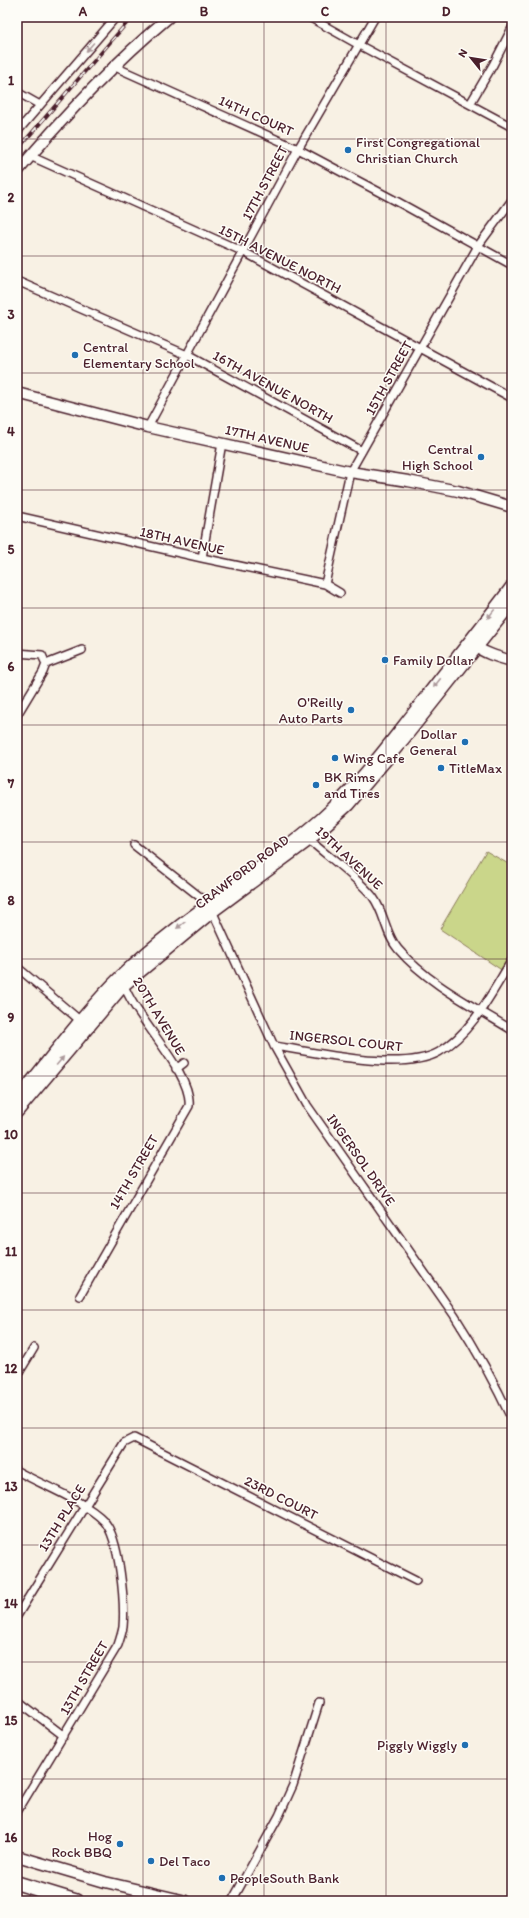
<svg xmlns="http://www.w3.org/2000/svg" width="529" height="1918" font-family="Itim,sans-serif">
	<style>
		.green { fill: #cad68a; stroke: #8a7a5a }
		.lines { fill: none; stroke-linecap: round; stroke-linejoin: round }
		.street-casing { stroke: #4a1f2b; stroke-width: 10 }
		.secondary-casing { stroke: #4a1f2b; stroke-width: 13 }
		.primary-casing { stroke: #4a1f2b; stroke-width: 14 }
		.highway-casing { stroke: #4a1f2b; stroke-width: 16 }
		.street { stroke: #fdfcf7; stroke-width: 7 }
		.secondary { stroke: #fdfcf7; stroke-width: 10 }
		.primary { stroke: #fdfcf7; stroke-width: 11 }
		.highway { stroke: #fdfcf7; stroke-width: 13 }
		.rail-casing { stroke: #4a1f2b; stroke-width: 3.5 }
		.rail { stroke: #fdfcf7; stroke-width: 2; stroke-dasharray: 6; stroke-linecap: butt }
		.oneway { fill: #ac999b }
		.grid { fill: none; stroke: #4a1f2b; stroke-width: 1; stroke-opacity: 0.55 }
		.poi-dot { fill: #1f6fb2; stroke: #fdfcf7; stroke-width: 1.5 }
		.labels { text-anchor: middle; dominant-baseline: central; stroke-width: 3; stroke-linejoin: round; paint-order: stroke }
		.street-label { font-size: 14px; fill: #4a1f2b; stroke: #fdfcf7 }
		.poi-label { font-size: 14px; fill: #4a1f2b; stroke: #fdfcf7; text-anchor: start }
		.neatline { fill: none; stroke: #4a1f2b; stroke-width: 1.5 }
		.grid-label { font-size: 13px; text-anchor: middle; font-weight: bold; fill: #4a1f2b }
	</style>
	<rect width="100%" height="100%" fill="#f8f1e4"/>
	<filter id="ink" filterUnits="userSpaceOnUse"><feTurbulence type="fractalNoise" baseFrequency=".025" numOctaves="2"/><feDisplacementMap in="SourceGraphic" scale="8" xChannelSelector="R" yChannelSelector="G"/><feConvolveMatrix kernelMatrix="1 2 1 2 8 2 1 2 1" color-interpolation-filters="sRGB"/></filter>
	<g filter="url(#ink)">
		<path class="green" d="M486,851L512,866V955L503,971L440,929Z"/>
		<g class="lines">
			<defs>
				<path id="street" d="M309,17L359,45L512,127
					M113,66L298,149L398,202L512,265
					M17,92L40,105
					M470,104L493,65L512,28
					M17,132L116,17
					M30,156L244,252L512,398
					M17,281L187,355L362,451
					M148,427L298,149L375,17
					M17,516L202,558L325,584L340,593
					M202,558L222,443
					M325,584L350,472L478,246L512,200
					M17,653L42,655L46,664
					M17,715L43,672L46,664L82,650
					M307,838C327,856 357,877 373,897C385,913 385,934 398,949C428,984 473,1006 512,1030
					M134,845L209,904L274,1046L307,1105L454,1315C476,1349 495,1383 512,1420
					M17,967L83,1023
					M274,1046C316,1052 402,1073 439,1052C473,1032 492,992 512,960
					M176,1069L184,1063
					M80,1296L189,1106C193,1072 133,1017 123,982
					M17,1376L34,1348
					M17,1471C42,1485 85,1501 104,1521C120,1539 125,1604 123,1627C122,1633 120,1639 118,1645L17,1812
					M17,1616L124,1443L134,1438L416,1581
					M17,1700L64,1736
					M232,1901L279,1816L293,1785L319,1703"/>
				<path id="secondary" d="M17,172C64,116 113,64 169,17
					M17,393L148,427L350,472L408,481L458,491L512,507
					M471,643C483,653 497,657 512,661
					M17,1856L105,1882L186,1901"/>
				<path id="primary" d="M17,1099C51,1058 83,1013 122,975C182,916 257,875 320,820C356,788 385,749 415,711C447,669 481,628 512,586
					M17,1112L124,985L213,911L309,840L348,805L403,740L512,603"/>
				<path id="highway" d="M17,1883L76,1901"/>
			</defs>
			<use href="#street" class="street-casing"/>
			<use href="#secondary" class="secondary-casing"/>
			<use href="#primary" class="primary-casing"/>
			<use href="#highway" class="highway-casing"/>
			<use href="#street" class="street"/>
			<use href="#secondary" class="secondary"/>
			<use href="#primary" class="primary"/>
			<use href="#highway" class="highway"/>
			<defs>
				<path id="rail" d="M17,150L132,17"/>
			</defs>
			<use href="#rail" class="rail-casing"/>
			<use href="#rail" class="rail"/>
		</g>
		<defs><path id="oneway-solid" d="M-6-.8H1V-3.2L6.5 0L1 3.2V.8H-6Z"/></defs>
		<g class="oneway">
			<use href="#oneway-solid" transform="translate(90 47) rotate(131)"/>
			<use href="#oneway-solid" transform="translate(491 614) rotate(128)"/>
			<use href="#oneway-solid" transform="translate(437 683) rotate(128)"/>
			<use href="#oneway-solid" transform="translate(181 925) rotate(142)"/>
			<use href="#oneway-solid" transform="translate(60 1061) rotate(-50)"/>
		</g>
	</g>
	<path class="grid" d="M143,17V1901M264,17V1901M386,17V1901M17,139H512M17,256H512M17,373H512M17,490H512M17,608H512M17,725H512M17,842H512M17,959H512M17,1076H512M17,1193H512M17,1310H512M17,1428H512M17,1545H512M17,1662H512M17,1779H512"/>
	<g class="poi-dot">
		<circle cx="348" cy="150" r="4"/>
		<circle cx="75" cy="355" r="4"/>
		<circle cx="481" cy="457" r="4"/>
		<circle cx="385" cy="660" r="4"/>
		<circle cx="351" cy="710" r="4"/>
		<circle cx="465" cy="742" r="4"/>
		<circle cx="335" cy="758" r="4"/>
		<circle cx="441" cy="768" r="4"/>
		<circle cx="316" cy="785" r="4"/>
		<circle cx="465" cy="1745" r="4"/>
		<circle cx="120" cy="1844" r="4"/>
		<circle cx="151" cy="1861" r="4"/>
		<circle cx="222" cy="1878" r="4"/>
	</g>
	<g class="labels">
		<g class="street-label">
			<text transform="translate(256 116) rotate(24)">14TH COURT</text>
			<text transform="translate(265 183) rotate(-62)">17TH STREET</text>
			<text transform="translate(280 259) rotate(27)">15TH AVENUE NORTH</text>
			<text transform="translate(389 378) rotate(-61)">15TH STREET</text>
			<text transform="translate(273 387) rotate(29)">16TH AVENUE NORTH</text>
			<text transform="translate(267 439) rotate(13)">17TH AVENUE</text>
			<text transform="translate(182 541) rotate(13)">18TH AVENUE</text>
			<text transform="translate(349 858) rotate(43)">19TH AVENUE</text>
			<text transform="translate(242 872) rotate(-37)">CRAWFORD ROAD</text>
			<text transform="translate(159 1016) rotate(59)">20TH AVENUE</text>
			<text transform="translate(346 1041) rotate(6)">INGERSOL COURT</text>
			<text transform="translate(361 1160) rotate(55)">INGERSOL DRIVE</text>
			<text transform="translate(134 1172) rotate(-60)">14TH STREET</text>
			<text transform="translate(281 1498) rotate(27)">23RD COURT</text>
			<text transform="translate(62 1518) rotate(-58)">13TH PLACE</text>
			<text transform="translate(84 1678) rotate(-60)">13TH STREET</text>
		</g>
		<g class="poi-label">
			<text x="356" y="142">First Congregational<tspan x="356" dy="16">Christian Church</tspan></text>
			<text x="83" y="347">Central<tspan x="83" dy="16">Elementary School</tspan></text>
			<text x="473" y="449" text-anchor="end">Central<tspan x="473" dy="16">High School</tspan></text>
			<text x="393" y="660">Family Dollar</text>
			<text x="343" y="702" text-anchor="end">O'Reilly<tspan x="343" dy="16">Auto Parts</tspan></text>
			<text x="457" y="734" text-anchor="end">Dollar<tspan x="457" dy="16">General</tspan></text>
			<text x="343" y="758">Wing Cafe</text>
			<text x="449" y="768">TitleMax</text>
			<text x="324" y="777">BK Rims<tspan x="324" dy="16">and Tires</tspan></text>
			<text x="457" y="1745" text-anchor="end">Piggly Wiggly</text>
			<text x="112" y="1836" text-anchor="end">Hog<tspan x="112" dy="16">Rock BBQ</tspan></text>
			<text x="159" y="1861">Del Taco</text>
			<text x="230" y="1878">PeopleSouth Bank</text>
		</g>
	</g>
	<rect width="529" height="1918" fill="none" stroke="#fdfcf7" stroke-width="44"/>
	<g transform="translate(471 58) rotate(300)" stroke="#fdfcf7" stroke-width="3" paint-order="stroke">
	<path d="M0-3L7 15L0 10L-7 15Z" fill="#4a1f2b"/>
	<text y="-6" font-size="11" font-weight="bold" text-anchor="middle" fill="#4a1f2b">N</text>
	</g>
	<rect x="22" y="22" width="485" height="1874" class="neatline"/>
	<g class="grid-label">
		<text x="83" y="16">A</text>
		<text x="204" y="16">B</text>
		<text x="325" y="16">C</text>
		<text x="446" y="16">D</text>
		<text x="11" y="85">1</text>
		<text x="11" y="202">2</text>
		<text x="11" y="319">3</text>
		<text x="11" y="436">4</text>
		<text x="11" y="554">5</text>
		<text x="11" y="671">6</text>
		<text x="11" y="788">7</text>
		<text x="11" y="905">8</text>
		<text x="11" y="1022">9</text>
		<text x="11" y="1139">10</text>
		<text x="11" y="1256">11</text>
		<text x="11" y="1373">12</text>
		<text x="11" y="1491">13</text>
		<text x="11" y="1608">14</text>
		<text x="11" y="1725">15</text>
		<text x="11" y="1842">16</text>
	</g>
</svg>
